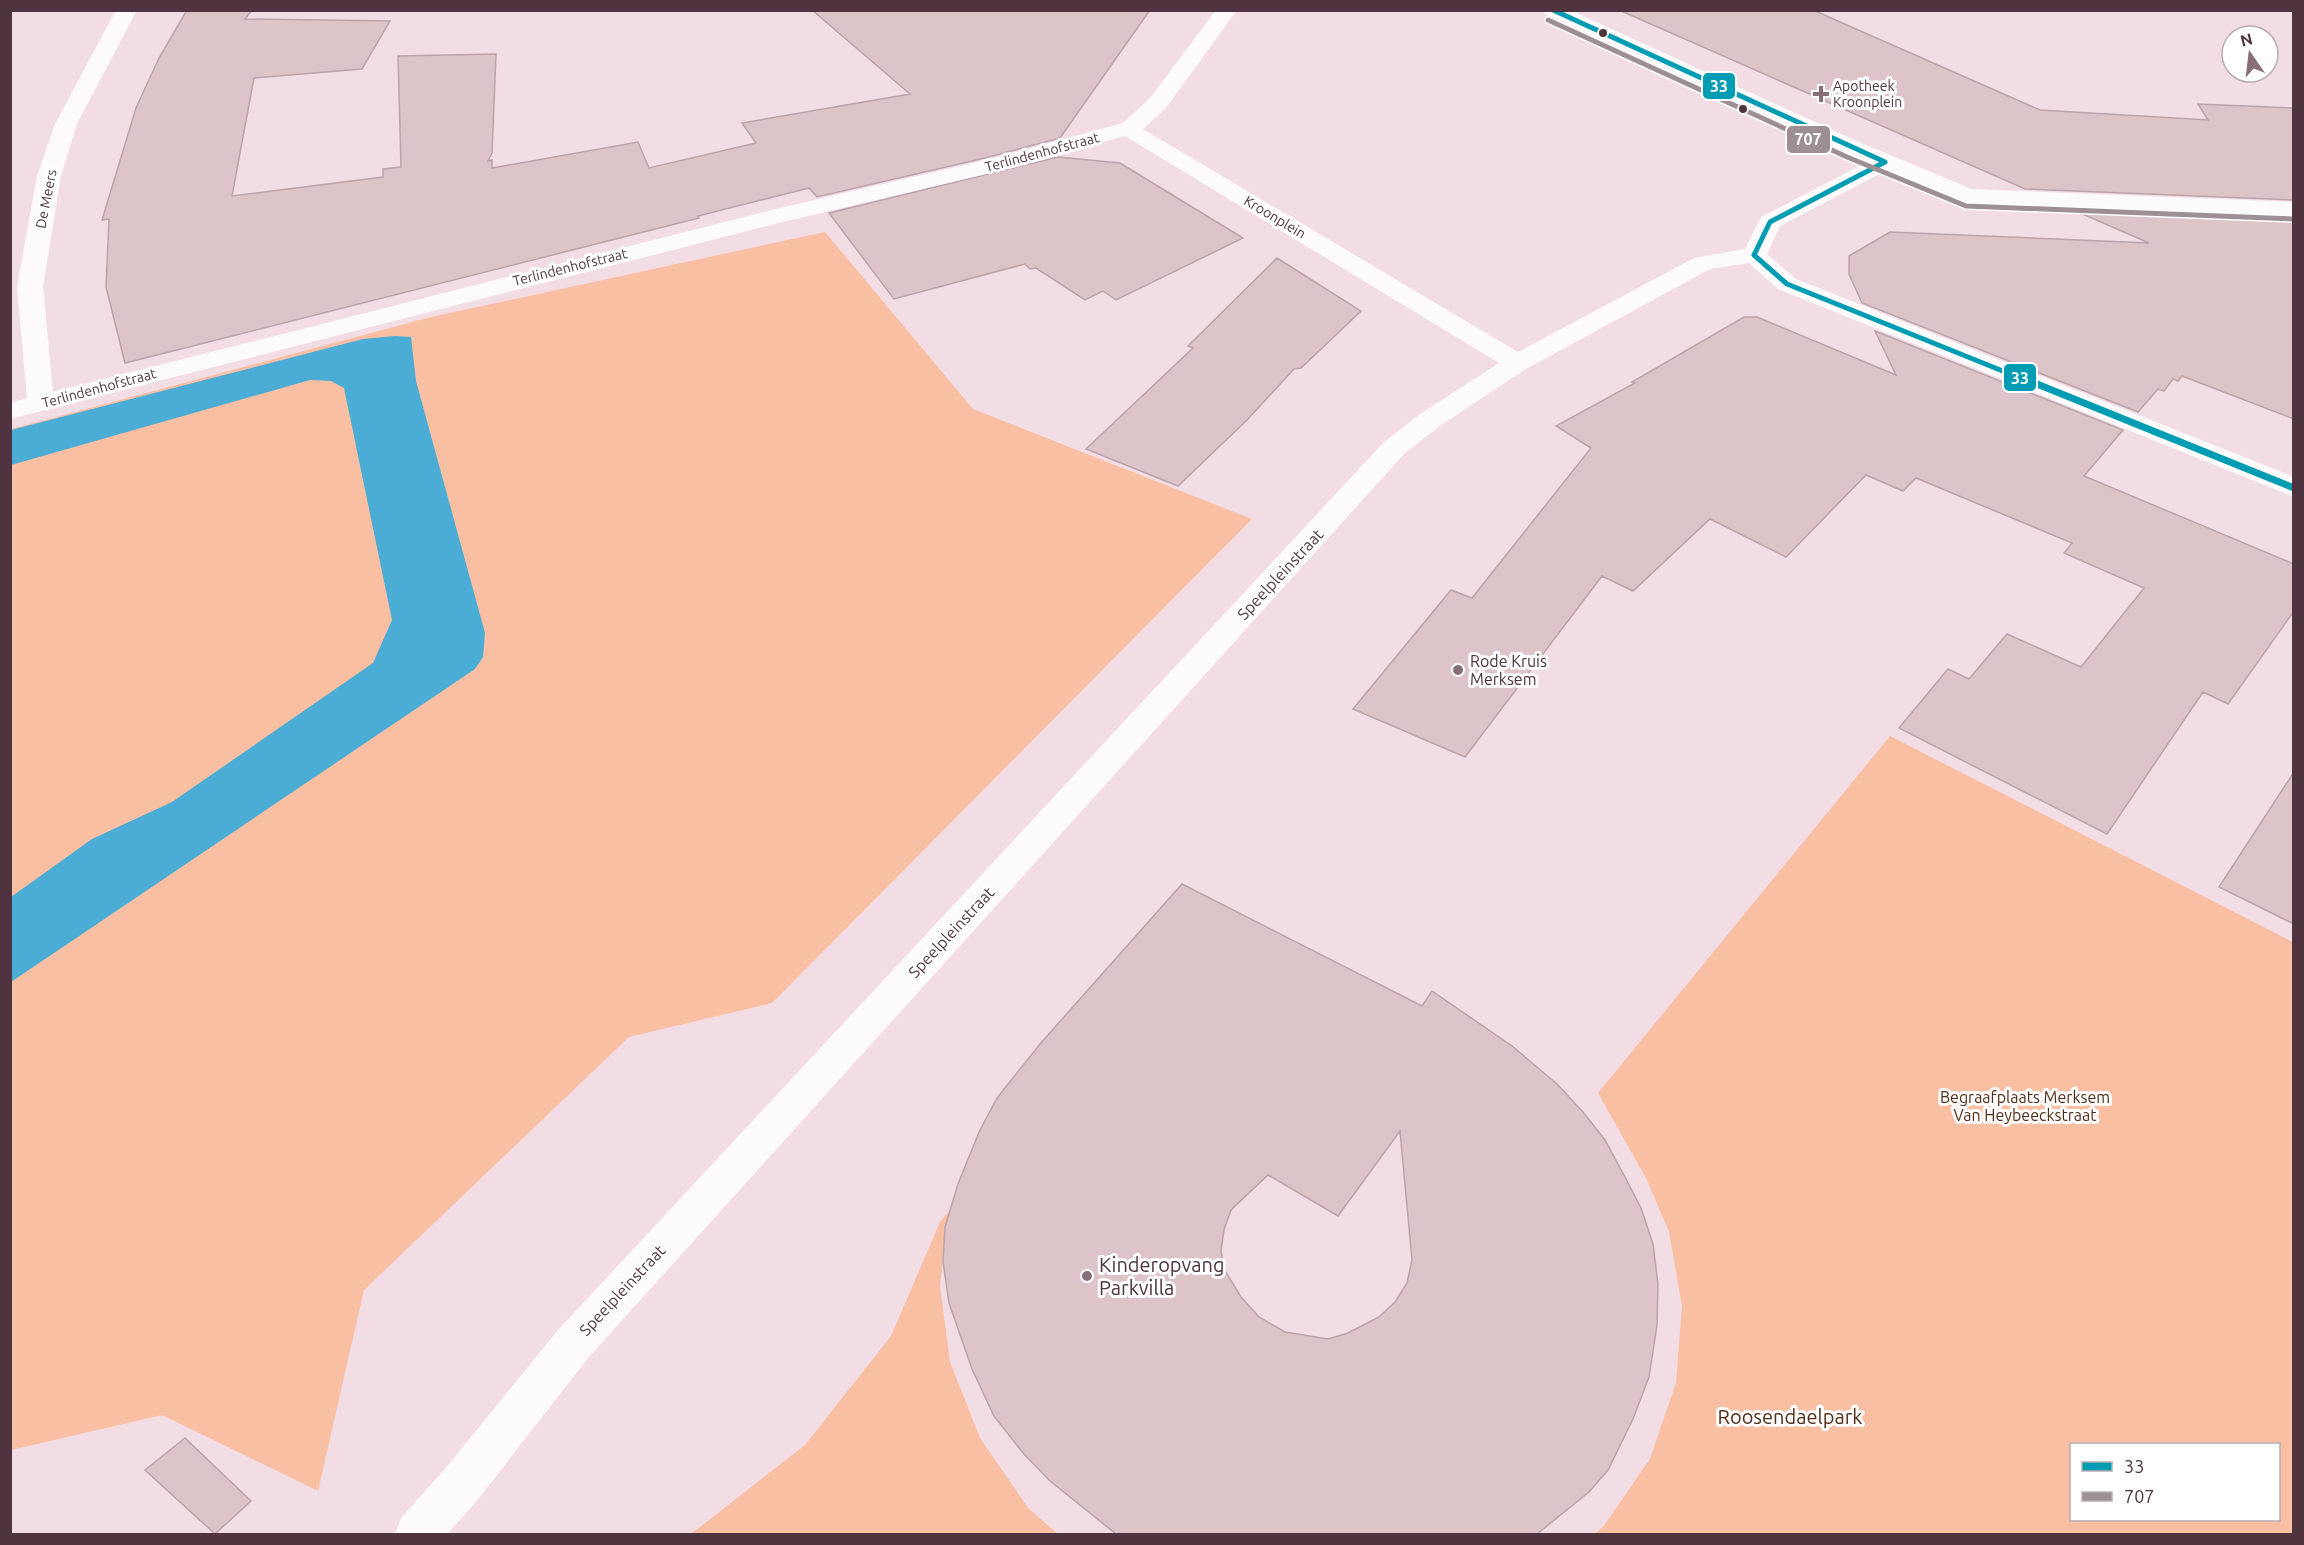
<svg xmlns="http://www.w3.org/2000/svg" width="2304" height="1545" font-family="Ubuntu,sans-serif">
	<style>
		.green { fill: #f9bfa3; fill-rule: evenodd }
		.water { fill: #4bacd5 }
		.building { fill: #dcc4c9; stroke: #bba4a9; stroke-width: 1.5; fill-rule: evenodd }
		.lines { fill: none; stroke-linecap: round; stroke-linejoin: round }
		.street { fill: #fdfafb; fill-rule: evenodd }
		.bus-1-far1-casing { stroke: #fff; stroke-width: 8 }
		.bus-1-casing { stroke: #fff; stroke-width: 11 }
		.bus-2-casing { stroke: #fff; stroke-width: 8 }
		.bus-1-far1 { stroke: #009cb4; stroke-width: 5 }
		.bus-1 { stroke: #009cb4; stroke-width: 7 }
		.bus-2 { stroke: #9e8f95; stroke-width: 5 }
		.bus-dot { fill: #4f333e; stroke: #fff; stroke-width: 2 }
		.poi-dot { fill: #886e78; stroke: #fff; stroke-width: 2 }
		.labels { text-anchor: middle; dominant-baseline: central; stroke-width: 6; stroke-linejoin: round; paint-order: stroke }
		.far-poi-label { font-size: 14px; fill: #4f333e; stroke: #fff; text-anchor: start }
		.far-street-label { font-size: 14px; fill: #4f333e; stroke: #fff }
		.street-label { font-size: 16px; fill: #4f333e; stroke: #fff }
		.poi-label { font-size: 16px; fill: #4f333e; stroke: #fff; text-anchor: start }
		.park-label { font-size: 16px; fill: #532e16; stroke: #fff }
		.near-poi-label { font-size: 20px; fill: #4f333e; stroke: #fff; text-anchor: start }
		.near-park-label { font-size: 20px; fill: #532e16; stroke: #fff }
		.line-badge { stroke: #fff; stroke-width: 2 }
		.badge-label { font-size: 16px; text-anchor: middle; font-weight: bold; fill: #fff }
	</style>
	<rect width="100%" height="100%" fill="#f3dde5"/>
	<path class="green" d="M825,232L973,409L1252,519L772,1003L629,1037L364,1290L318,1491L162,1415L11,1450V429L431,317Z
		M1890,736L2293,942V1534H1595L1603,1527L1650,1459L1676,1383L1682,1306L1669,1232L1647,1180L1598,1093ZM2072,1444H2278V1520H2072Z
		M949,1211L940,1286L950,1362L980,1438L1029,1509L1058,1534H691L805,1445L891,1336L940,1222Z"/>
	<path class="water" d="M395,336L411,337L416,381L485,633L483,657L475,669L11,982V897L92,839L172,802L373,663L392,620L344,388L331,381L310,380L11,465V430L363,339Z"/>
	<path class="building" d="M187,10H252L245,19L390,21L362,69L254,78L232,196L383,177V169L401,167L398,56L496,54L492,153L488,161L492,160V168L638,142L649,168L756,143L742,123L910,94L812,10H1150L1060,138L985,158L817,197L809,188L698,216L699,218L125,363L106,287L109,219L102,220L136,108L159,58Z
		M1619,10H1813L2040,110L2208,120L2198,104L2294,108V200L2025,189Z
		M1058,157L1120,163L1243,238L1116,300L1103,291L1085,300L1036,268L1030,269L1025,264L894,299L829,213Z
		M2071,209L2294,218V419L2182,376L2178,381L2173,379L2164,391L2158,389L2138,412L1862,303L1849,274V256L1890,232L2149,243Z
		M1277,258L1361,311L1301,368L1294,369L1247,420L1178,486L1086,449L1193,348L1188,346Z
		M1744,317H1757L1896,375L1875,331L2123,430L2084,476L2294,564V611L2228,704L2203,692L2107,834L1899,728L1948,669L1969,679L2007,634L2081,667L2144,588L2064,553L2072,543L1916,478L1903,491L1866,475L1786,557L1710,519L1633,591L1602,576L1465,757L1353,709L1451,590L1472,598L1591,448L1556,426L1635,383L1632,382Z
		M2294,772V924L2219,887Z
		M1182,884L1422,1006L1432,991L1512,1046L1557,1084L1583,1112L1605,1140L1625,1177L1641,1208L1653,1244L1658,1284L1657,1325L1649,1377L1633,1419L1608,1470L1589,1492L1537,1534H1116L1050,1481L1023,1453L994,1416L972,1369L949,1303L943,1262L945,1227L958,1184L979,1132L997,1098L1040,1044ZM1400,1131L1412,1260L1407,1283L1395,1302L1379,1317L1348,1333L1328,1339L1285,1332L1259,1317L1241,1297L1224,1269L1221,1251L1224,1230L1231,1210L1268,1175L1338,1216Z
		M185,1438L251,1501L215,1534L145,1470Z"/>
	<g class="lines">
		<path class="street" d="M116,10H137L77,124L61,176L43,287L53,392L780,208L986,160L1123,123L1150,98L1216,10H1237L1166,108L1143,129L1518,352L1694,258L1745,249L1761,217L1867,162L1545,14L1542,10H1570L1859,142L1972,189L2294,202V216L1968,203L1887,170L1780,226L1767,254L1796,279L2294,477V497L1778,289L1749,263L1710,269L1526,369L1440,426L1404,454L588,1358L476,1502L447,1534H395L401,1518L444,1470L558,1330L1384,442L1420,414L1499,363L1125,136L999,171L783,222L10,419V403L27,398L17,287L37,176L55,124Z"/>
		<defs>
			<path id="bus-1-far1" d="M1553,10L1885,162
				M1754,255L1787,284L2040,386
				M1754,255L1770,222L1885,162"/>
			<path id="bus-1" d="M2037,384L2294,488"/>
			<path id="bus-2" d="M1548,20L1847,157L1966,206L2294,219"/>
		</defs>
		<use href="#bus-1-far1" class="bus-1-far1-casing"/>
		<use href="#bus-1" class="bus-1-casing"/>
		<use href="#bus-2" class="bus-2-casing"/>
		<use href="#bus-1-far1" class="bus-1-far1"/>
		<use href="#bus-1" class="bus-1"/>
		<use href="#bus-2" class="bus-2"/>
	</g>
	<g class="bus-dot">
		<circle cx="1603" cy="33" r="5"/>
		<circle cx="1743" cy="109" r="5"/>
	</g>
	<g class="poi-dot">
		<path d="M1818 85h6v6h6v6h-6v6h-6v-6h-6v-6h6z"/>
		<circle cx="1458" cy="670" r="6"/>
		<circle cx="1087" cy="1276" r="6"/>
	</g>
	<g class="labels">
		<g class="far-poi-label">
			<text x="1833" y="86">Apotheek<tspan x="1833" dy="16">Kroonplein</tspan></text>
		</g>
		<g class="far-street-label">
			<text transform="translate(1042 152) rotate(-15)">Terlindenhofstraat</text>
			<text transform="translate(46 199) rotate(-79)">De Meers</text>
			<text transform="translate(1275 217) rotate(31)">Kroonplein</text>
			<text transform="translate(570 267) rotate(-14)">Terlindenhofstraat</text>
			<text transform="translate(99 388) rotate(-15)">Terlindenhofstraat</text>
		</g>
		<g class="street-label">
			<text transform="translate(1280 574) rotate(-47)">Speelpleinstraat</text>
			<text transform="translate(951 932) rotate(-47)">Speelpleinstraat</text>
			<text transform="translate(622 1290) rotate(-47)">Speelpleinstraat</text>
		</g>
		<g class="poi-label">
			<text x="1470" y="661">Rode Kruis<tspan x="1470" dy="18">Merksem</tspan></text>
		</g>
		<g class="park-label">
			<text x="2025" y="1097">Begraafplaats Merksem<tspan x="2025" dy="18">Van Heybeeckstraat</tspan></text>
		</g>
		<g class="near-poi-label">
			<text x="1099" y="1264">Kinderopvang<tspan x="1099" dy="23">Parkvilla</tspan></text>
		</g>
		<g class="near-park-label">
			<text x="1790" y="1416">Roosendaelpark</text>
		</g>
	</g>
	<g class="line-badge">
		<rect x="1702" y="72" width="34" height="28" rx="6" fill="#009cb4"/>
		<rect x="1786" y="125" width="45" height="29" rx="6" fill="#9e8f95"/>
		<rect x="2003" y="363" width="34" height="29" rx="6" fill="#009cb4"/>
	</g>
	<g class="badge-label">
		<text x="1719" y="92">33</text>
		<text x="1808" y="145">707</text>
		<text x="2020" y="384">33</text>
	</g>
	<rect width="2304" height="1545" fill="none" stroke="#4f333e" stroke-width="24"/>
	<rect x="2070" y="1443" width="210" height="78" fill="#ffffff" stroke="#b9adb2" stroke-width="1.5"/>
	<rect x="2082" y="1462" width="30" height="9" fill="#009cb4" stroke="#b9adb2" stroke-width="1.5"/>
	<text x="2124" y="1473" font-size="18" fill="#4f333e">33</text>
	<rect x="2082" y="1492" width="30" height="9" fill="#9e8f95" stroke="#b9adb2" stroke-width="1.5"/>
	<text x="2124" y="1503" font-size="18" fill="#4f333e">707</text>
	<g transform="translate(2250 54) rotate(346)"><circle r="28" fill="#ffffff" stroke="#b9adb2" stroke-width="1.5"/>
	<path d="M0-4.5L10 22L0 15L-10 22Z" fill="#886e78"/>
	<text y="-9" font-size="16" font-weight="bold" text-anchor="middle" fill="#4f333e">N</text>
	</g>
</svg>
